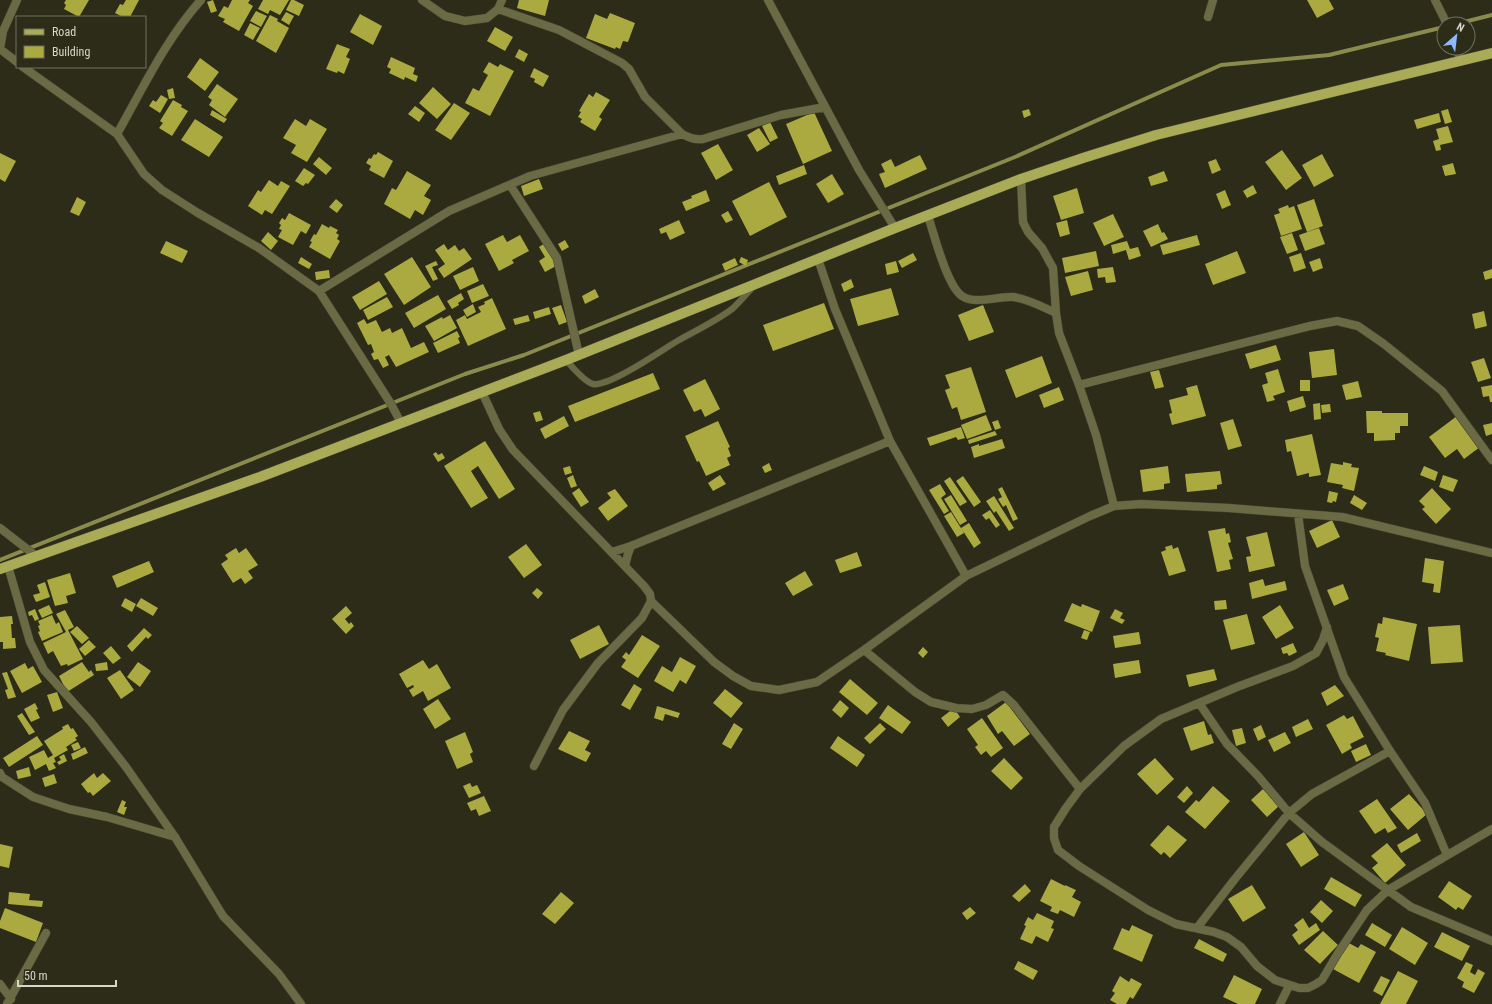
<svg xmlns="http://www.w3.org/2000/svg" width="1492" height="1004" font-family="'Roboto Condensed',sans-serif">
	<style>
		.lines { fill: none; stroke-linecap: round; stroke-linejoin: round }
		.stream { stroke: #8b8b4d; stroke-width: 4 }
		.building { fill: #aaaa41 }
		.service-casing { stroke: #474735; stroke-width: 7 }
		.minor-casing { stroke: #474735; stroke-width: 9 }
		.primary-casing { stroke: #474735; stroke-width: 11 }
		.service { stroke: #6a6b44; stroke-width: 6 }
		.minor { stroke: #6a6b44; stroke-width: 8 }
		.primary { stroke: #a9ab56; stroke-width: 10 }
	</style>
	<rect width="100%" height="100%" fill="#2c2c19"/>
	<g class="lines">
		<path class="stream" d="M1456,24L1492,15
			M0,560L465,374L524,355L1015,157L1221,65L1329,55L1444,27"/>
	</g>
	<path class="building" d="M66,0H89L79,17L64,9L66,5L64,3Z
		M126,0H139L130,17H123L115,13L120,4L123,5Z
		M213,0L217,11L211,13L207,2Z
		M232,0H250L248,3L253,6L239,31L223,22L225,19L218,16L224,6L228,8Z
		M263,0H289L280,15L270,10L268,14L258,9Z
		M291,0H294L304,5L299,16L286,10Z
		M519,0H549L545,16L517,8Z
		M1307,0H1329L1334,9L1317,18Z
		M256,11L267,16L261,27L250,21Z
		M286,12L294,16L289,25L281,20Z
		M610,13L635,23L628,42L623,41L620,49L616,47L615,49L586,38L595,14L607,19Z
		M360,14L382,26L373,45L350,32Z
		M270,15L278,19L277,21L289,28L276,53L256,41Z
		M250,23L260,28L253,40L244,35Z
		M495,27L513,37L505,51L487,41Z
		M337,44L350,49L346,57L350,59L344,74L338,71L337,73L326,69Z
		M519,49L528,54L524,62L515,57Z
		M391,57L415,68L413,74L418,76L416,82L405,77L404,80L389,73L391,69L387,67Z
		M200,58L219,72L205,91L187,77Z
		M489,62L498,67L500,64L514,71L490,116L465,103L473,88L479,91L488,75L483,72Z
		M534,68L549,76L543,87L534,82L535,79L530,77Z
		M217,84L238,99L225,117L209,105L212,100L208,97Z
		M433,87L451,104L437,119L419,103Z
		M173,88L175,98L169,99L167,90Z
		M596,92L610,100L599,117L602,119L595,131L580,122L582,119L578,117L581,112L579,111L589,94L593,97Z
		M161,95L168,99L160,113L149,106L153,100L156,102Z
		M173,100L182,105L181,107L188,111L172,136L159,128L163,123L160,121Z
		M454,103L470,113L451,140L435,130Z
		M415,106L425,113L419,122L408,114Z
		M1029,109L1031,115L1024,118L1022,111Z
		M1448,109L1452,122L1445,124L1441,111Z
		M212,110L227,119L224,123L210,115Z
		M814,112L832,151L803,164L786,124Z
		M1439,113L1441,122L1417,129L1414,120Z
		M195,119L223,137L209,157L181,140Z
		M295,119L306,126L310,119L327,129L307,162L291,153L296,145L283,138Z
		M770,122L778,138L770,142L762,126Z
		M1448,126L1453,142L1440,145L1441,150L1436,151L1433,141L1439,139L1436,129Z
		M759,128L770,144L757,152L747,135Z
		M718,144L733,170L716,180L701,153Z
		M1282,150L1302,178L1286,190L1265,162Z
		M378,152L393,161L384,178L369,170L371,166L366,163L369,158L371,159L374,154L376,155Z
		M0,153L16,161L5,182L0,179Z
		M1322,154L1334,176L1314,187L1302,165Z
		M920,155L927,169L885,188L879,174L885,172L881,164L891,159L895,167Z
		M319,157L332,168L326,175L313,164Z
		M1216,159L1221,170L1212,174L1208,162Z
		M1453,163L1456,174L1445,176L1442,166Z
		M804,165L807,174L779,185L776,176Z
		M304,168L315,175L308,184L306,183L303,186L295,181Z
		M407,171L431,185L424,196L431,200L423,215L415,210L410,219L384,204L392,188L396,190Z
		M1164,171L1168,181L1151,186L1148,177Z
		M832,174L844,194L828,203L816,184Z
		M539,179L543,189L524,196L521,186Z
		M269,180L278,186L281,181L290,186L272,214L265,210L262,215L248,206L258,190L261,192Z
		M769,182L787,217L750,236L732,201Z
		M1253,185L1257,193L1247,198L1243,191Z
		M1077,188L1084,213L1061,220L1053,196Z
		M706,190L710,201L686,211L682,202L692,198L691,196Z
		M1225,190L1231,205L1222,209L1216,194Z
		M77,197L86,202L79,216L70,212Z
		M336,199L343,205L337,213L329,207Z
		M1314,199L1323,226L1307,232L1297,205Z
		M1288,205L1289,208L1294,206L1302,229L1281,236L1274,215L1280,213L1278,209Z
		M728,211L733,220L726,223L721,215Z
		M289,213L311,225L306,234L301,231L293,245L278,237L282,230L279,229L281,225L279,223L282,218L285,220Z
		M1113,214L1124,237L1104,246L1093,223Z
		M679,220L685,233L670,240L666,232L661,234L659,229Z
		M1067,220L1070,234L1060,237L1056,223Z
		M322,224L329,228L330,226L338,230L336,233L339,235L337,239L340,241L330,259L309,247L312,242L310,241L314,234L316,235Z
		M1158,224L1162,233L1164,232L1168,239L1151,247L1143,231Z
		M1319,228L1325,244L1305,251L1299,235Z
		M268,232L278,241L271,250L261,241Z
		M1292,233L1298,250L1287,254L1280,237Z
		M503,235L507,242L520,235L529,251L512,260L514,263L499,271L485,244Z
		M1197,235L1200,245L1163,255L1160,245Z
		M565,240L569,247L562,251L558,244Z
		M166,241L188,251L182,263L160,253Z
		M1127,241L1130,249L1138,247L1141,256L1129,260L1126,250L1113,254L1111,245Z
		M545,243L558,265L545,272L539,261L545,257L539,247Z
		M444,244L448,250L455,245L459,251L464,248L472,259L444,278L438,269L445,264L435,250Z
		M1096,251L1099,266L1065,273L1062,258Z
		M1237,251L1246,273L1213,285L1205,264Z
		M913,253L917,260L902,268L898,261Z
		M1301,253L1306,268L1294,272L1289,257Z
		M301,257L312,264L309,269L298,263Z
		M412,257L431,287L404,305L384,274Z
		M741,257L748,260L746,266L739,262Z
		M735,258L738,265L725,271L722,264Z
		M1320,258L1323,268L1313,272L1309,262Z
		M436,261L438,265L432,267L438,279L433,281L425,266Z
		M896,261L899,272L887,275L885,264Z
		M473,267L479,281L460,290L453,276Z
		M1113,267L1116,282L1106,283L1105,277L1098,278L1097,269Z
		M1492,269V278L1485,280L1483,272Z
		M329,270L330,278L316,280L315,272Z
		M1088,271L1093,290L1071,296L1065,277Z
		M851,279L854,287L844,292L841,284Z
		M379,281L387,294L360,310L352,297Z
		M483,284L489,296L472,303L467,291Z
		M891,288L899,315L858,326L850,299Z
		M595,289L599,297L585,304L582,296Z
		M461,293L464,299L458,303L459,305L452,309L447,301Z
		M438,295L446,309L414,328L405,313Z
		M387,297L393,307L368,320L363,310Z
		M492,298L506,329L468,346L456,320L465,315L467,319L481,312L478,307L485,304L484,302Z
		M824,303L834,329L773,351L763,325Z
		M473,304L476,312L467,317L463,310Z
		M561,305L567,322L559,325L552,308Z
		M983,305L994,332L969,341L958,315Z
		M549,307L551,314L535,319L533,312Z
		M1484,311L1487,326L1475,329L1472,314Z
		M450,315L457,328L434,341L425,326L442,317L443,319Z
		M528,315L530,321L515,325L513,319Z
		M364,319L367,324L376,320L382,332L390,328L392,333L402,328L411,348L424,342L429,352L396,367L389,355L385,357L389,365L383,368L378,359L374,360L371,354L374,352L371,344L368,345L357,323Z
		M457,331L460,337L458,338L460,343L438,353L433,343Z
		M1276,345L1281,360L1250,369L1245,354Z
		M1334,349L1337,375L1312,378L1309,352Z
		M1042,356L1052,383L1016,398L1005,370Z
		M1484,358L1491,378L1478,382L1471,362Z
		M971,367L986,412L961,420L957,407L952,409L945,390L950,388L945,375Z
		M1278,369L1285,392L1273,396L1275,400L1267,402L1262,385L1268,383L1265,373Z
		M1159,370L1164,387L1155,389L1150,372Z
		M653,373L660,389L575,422L568,406Z
		M705,379L720,409L705,417L701,409L694,412L683,390Z
		M1300,380H1310V391H1300Z
		M1358,381L1362,397L1346,400L1342,385Z
		M1197,385L1206,416L1172,425L1169,414L1172,413L1169,400L1188,395L1186,388Z
		M1492,385V402H1490L1489,396L1483,397L1481,387Z
		M1059,387L1064,400L1044,408L1039,395Z
		M1303,396L1306,407L1290,412L1287,401Z
		M1320,403L1321,419L1314,420L1313,404Z
		M1330,404L1331,412L1322,413L1321,405Z
		M540,411L543,420L536,422L533,413Z
		M1366,411H1382V413H1408V426H1400V433H1395V440L1374,441V433H1367Z
		M986,415L992,430L967,439L961,425Z
		M564,416L569,426L545,439L540,429Z
		M1457,416L1480,447L1464,459L1457,449L1445,458L1429,437Z
		M1233,419L1242,446L1228,450L1220,423Z
		M998,420L1001,428L995,430L992,422Z
		M718,421L730,447L728,448L731,456L727,458L730,465L706,476L699,461L697,462L685,436Z
		M1492,423V434L1486,436L1483,425Z
		M961,427L965,438L958,440L956,437L930,446L927,438Z
		M995,431L997,435L969,444L968,440Z
		M1312,434L1321,475L1309,477V473L1297,476L1291,451L1287,452L1285,440Z
		M1002,439L1005,448L974,458L971,447L979,444V446Z
		M485,441L515,489L499,499L478,466L471,471L488,498L471,508L444,466Z
		M436,452L438,455L442,453L445,458L438,462L433,454Z
		M1343,462L1352,464L1351,467L1359,468L1354,491L1342,488L1343,485L1327,482L1331,463L1343,465Z
		M769,463L772,470L765,473L762,467Z
		M570,466L572,473L565,475L563,468Z
		M1168,466L1170,483L1164,484V489L1143,492L1140,470Z
		M1424,466L1438,472L1435,481L1420,475Z
		M1220,471L1222,484L1217,485V489L1187,492L1185,474Z
		M573,475L577,486L571,488L567,478Z
		M720,475L726,484L713,491L708,483Z
		M1443,475L1458,480L1453,492L1439,487Z
		M963,476L981,502L974,507L956,481Z
		M950,477L967,502L960,506L944,481Z
		M940,484L946,494L941,498L949,511L944,514L929,490Z
		M1002,487L1018,519L1013,521L1006,505L1003,507L998,499L1002,497L998,489Z
		M579,488L589,502L581,507L572,493Z
		M1432,488L1451,509L1436,524L1422,509L1425,507L1419,501Z
		M615,489L628,506L608,521L598,508L611,498L607,493Z
		M1329,491L1338,493L1336,502L1333,501L1332,503L1327,502Z
		M951,495L967,521L960,525L944,499Z
		M1354,495L1367,503L1362,510L1350,503Z
		M994,496L1014,528L1009,531L996,511L994,513L986,501Z
		M990,510L1000,525L996,528L989,518L986,520L982,515Z
		M951,512L964,533L957,537L944,516Z
		M1332,520L1340,537L1317,548L1309,531Z
		M969,523L981,543L974,548L961,528Z
		M1225,528L1226,534L1229,533L1231,542L1228,543L1233,559L1229,560L1231,569L1217,572L1208,531Z
		M1267,532L1275,566L1249,572L1246,557L1251,556L1246,537Z
		M526,544L542,565L524,578L508,557Z
		M1172,545L1173,549L1178,547L1186,571L1169,576L1161,552L1166,550L1165,547Z
		M236,548L239,553L246,548L258,565L248,571L253,578L245,584L241,578L233,583L221,564L228,559L225,555Z
		M857,552L862,566L840,573L835,560Z
		M1425,558L1444,561L1440,593L1433,592L1434,584L1422,582Z
		M149,561L154,572L117,588L112,576Z
		M805,571L813,585L793,596L785,583Z
		M70,573L76,593L66,596L68,603L55,606L47,580Z
		M1263,579L1265,586L1285,581L1287,590L1252,599L1249,583Z
		M45,582L50,597L36,602L33,595L40,593L37,585Z
		M1343,584L1349,599L1334,606L1327,590Z
		M537,588L543,593L538,599L532,593Z
		M125,598L136,604L132,612L121,606Z
		M141,598L158,608L153,616L136,606Z
		M1226,600L1227,609L1215,610L1214,601Z
		M1072,603L1081,607L1082,604L1100,611L1092,632L1064,621Z
		M49,605L53,613L42,618L38,610Z
		M1280,605L1294,628L1276,639L1262,617Z
		M346,606L352,613L345,619L349,624L351,622L354,626L346,634L332,619Z
		M35,609L39,619L35,621L32,615L29,616L28,612Z
		M1115,609L1123,613L1120,618L1125,620L1122,624L1110,618Z
		M65,610L74,627L68,630L83,659L68,666L67,664L61,666L53,651L48,654L43,643L66,632L56,614Z
		M1247,614L1255,644L1231,650L1223,620Z
		M52,615L56,624L59,622L63,632L42,641L38,632L40,631L38,626L40,625L38,621Z
		M12,616L13,624H11L12,638H15L16,648L3,649V642H0V617Z
		M1383,617L1417,624L1409,661L1385,655L1386,653L1376,651L1379,638L1375,637L1378,623L1382,624Z
		M599,625L609,644L580,659L570,640Z
		M1460,625L1463,662L1431,664L1428,627Z
		M77,626L89,638L82,644L70,632Z
		M144,628L152,635L148,639L146,637L132,652L127,646Z
		M1084,630L1090,632L1087,640L1081,638Z
		M1139,632L1141,644L1115,648L1113,636Z
		M642,635L660,646L638,678L621,667L626,660L622,657L626,652L629,655Z
		M89,640L96,647L85,656L79,649Z
		M1293,643L1297,652L1289,656L1287,653L1283,654L1281,648Z
		M111,646L121,658L113,664L103,653Z
		M923,647L928,652L923,658L918,653Z
		M680,657L696,666L686,684L680,680L673,692L654,681L662,666L672,672Z
		M423,660L429,669L437,664L451,688L428,701L423,691L413,697L409,690L414,687L413,685L407,688L399,674Z
		M1139,660L1141,673L1115,678L1113,664Z
		M82,662L89,672L91,670L94,675L67,692L59,676Z
		M107,662L108,670L96,671L95,664Z
		M138,662L151,671L140,687L127,677Z
		M25,663L28,669L33,666L42,682L22,693L10,671Z
		M1214,669L1217,680L1189,687L1186,675Z
		M120,670L134,690L121,699L107,678Z
		M7,672L16,697L8,699L5,690L8,689L2,673Z
		M850,679L878,703L867,715L839,692Z
		M634,684L642,689L630,710L621,705Z
		M1335,685L1344,696L1327,706L1321,693Z
		M725,689L743,703L731,718L713,703Z
		M57,692L63,708L53,712L47,695Z
		M438,699L451,719L435,729L423,709Z
		M840,700L849,708L841,718L832,710Z
		M1006,702L1030,734L1014,746L1002,731L998,734L987,716Z
		M35,703L38,709L36,710L40,718L31,722L24,709Z
		M888,705L911,722L902,734L879,718Z
		M657,706L680,713L678,718L665,714L663,721L654,718Z
		M954,708L960,717L948,727L941,718Z
		M22,713L35,732L29,735L17,716Z
		M1344,715L1347,719L1353,716L1364,737L1350,744L1352,748L1342,754L1326,725Z
		M982,718L1003,748L991,757L986,751L981,755L975,747L978,745L967,729Z
		M1308,719L1313,729L1296,737L1292,727Z
		M1204,721L1208,735L1211,734L1214,743L1191,751L1183,728Z
		M734,723L743,729L731,749L722,744Z
		M880,723L886,729L870,744L864,738Z
		M68,724L71,729L73,728L78,736L75,738L77,740L66,747L68,750L54,758L56,762L53,763L56,768L49,771L46,764L35,770L29,757L44,750L48,758L53,755L44,741L63,729L62,727Z
		M1261,725L1266,737L1258,741L1253,729Z
		M1242,728L1246,743L1236,746L1232,730Z
		M569,731L590,741L585,750L591,753L586,762L558,749Z
		M465,732L473,752L470,754L473,762L457,769L445,741Z
		M1285,732L1291,743L1274,752L1268,740Z
		M37,736L43,745L9,767L3,758Z
		M838,736L865,755L857,767L830,748Z
		M78,742L81,748L74,751L71,745Z
		M1366,744L1371,755L1356,762L1351,751Z
		M85,747L88,753L73,760L71,754Z
		M64,754L67,761L59,765L57,762L61,760L59,757Z
		M1004,758L1023,778L1011,790L991,771Z
		M1155,758L1174,779L1157,795L1137,774Z
		M29,767L31,776L18,779L16,771Z
		M94,773L97,778L103,773L111,781L93,796L90,792L88,793L81,784Z
		M54,774L57,783L45,787L42,778Z
		M470,783L472,787L477,785L481,793L469,798L463,786Z
		M1187,786L1193,793L1184,803L1177,797Z
		M1213,786L1230,801L1205,829L1185,812L1196,800L1199,802Z
		M1263,789L1279,806L1267,817L1251,800Z
		M1409,794L1427,814L1408,830L1390,809Z
		M484,796L491,811L479,816L476,809L471,811L467,803Z
		M1377,799L1397,828L1388,833L1385,828L1375,834L1359,811Z
		M122,800L126,802L124,807H127L124,815L117,812Z
		M1168,825L1187,840L1170,858L1164,852L1161,855L1150,845Z
		M1304,832L1319,855L1301,867L1286,844Z
		M1417,833L1421,841L1401,853L1397,845Z
		M1387,843L1406,865L1385,883L1372,868L1378,863L1371,856Z
		M0,844L13,847L9,868L0,866Z
		M1331,877L1362,895L1355,907L1324,889Z
		M1051,879L1065,886V885L1076,890L1072,897L1081,902L1074,917L1060,910L1058,914L1050,911L1052,907L1040,901Z
		M1449,881L1472,896L1463,910L1458,907L1456,910L1438,897Z
		M1025,884L1031,891L1019,902L1012,896Z
		M1252,885L1266,908L1243,922L1228,899Z
		M9,892L30,894L29,900L43,901L42,907L8,904Z
		M561,892L574,903L555,924L542,914Z
		M1321,900L1333,911L1322,923L1310,912Z
		M970,907L976,913L967,920L962,913Z
		M5,908L43,923L36,942L0,928V921Z
		M1037,913L1054,921L1051,928L1054,929L1048,942L1036,936L1032,944L1020,939L1026,926L1024,925L1028,917L1033,920Z
		M1303,918L1309,928L1316,923L1320,930L1299,945L1292,935L1298,930L1294,925Z
		M1372,923L1392,935L1385,947L1365,935Z
		M1132,925L1153,935L1142,962L1113,949L1122,928L1129,931Z
		M1402,927L1428,943L1415,965L1389,949Z
		M1323,931L1338,945L1320,964L1304,950Z
		M1442,932L1470,946L1462,961L1434,947Z
		M1199,939L1227,954L1223,962L1194,948Z
		M1347,942L1358,948L1361,944L1376,952L1359,983L1333,969Z
		M1018,961L1038,971L1033,980L1014,969Z
		M1466,962L1473,965L1470,972L1475,975L1478,969L1485,973L1474,993L1462,987L1464,982L1457,978Z
		M1398,971L1418,981L1406,1004H1380Z
		M1234,975L1262,989L1255,1004H1238L1223,997Z
		M1120,976L1129,982L1131,978L1142,984L1133,999L1130,997L1126,1004H1117L1110,1000L1115,993L1112,991Z
		M1381,976L1390,980L1382,996L1373,991Z"/>
	<g class="lines">
		<defs>
			<path id="service" d="M566,360C572,367 585,382 593,384C610,387 663,349 679,340C697,330 716,321 732,309C739,303 746,294 753,287"/>
			<path id="minor" d="M422,0L445,16L465,21L487,18L498,9L502,0
				M768,0L859,170L895,228
				M1435,0L1447,24
				M498,9L559,30L622,63L629,69L645,97L682,134C690,138 695,140 703,139L781,115L825,107
				M1208,17L1213,0
				M1456,48L1461,60
				M0,49L3,31L17,0
				M0,49L17,62
				M23,67L117,134L144,174L162,190L198,213L259,248L319,291L391,404L401,423
				M117,134C143,88 166,39 201,0
				M1021,179L1023,222L1028,232L1042,248L1053,268L1056,313L1059,333L1079,385L1096,435L1114,506
				M510,185L557,258L579,355
				M928,216C934,234 947,286 962,296C974,305 999,296 1013,297C1029,299 1042,307 1056,313
				M818,259L835,309L890,441L966,576
				M319,291L449,211L530,176L682,134
				M1079,385L1310,326L1337,321L1358,326L1384,344L1442,391L1492,460
				M482,392L499,429L513,450L644,586L650,594L651,601L642,618L598,663L563,710L534,766
				M1298,514L1305,566L1344,677L1390,751L1425,803L1447,855
				M0,528L36,556
				M612,552L631,546L890,441
				M8,566L30,642L44,670L91,722L126,767L175,837L223,916L279,974L301,1004
				M625,566L628,554L631,546
				M651,601L714,662L733,676L751,686L779,690L817,682L864,650L966,576L1090,516L1114,506L1141,504L1229,508L1342,517L1492,553
				M1327,627L1323,640L1316,653L1293,666L1237,687L1161,719L1124,746L1080,789L1066,808L1054,827V838L1058,850L1079,866L1148,910L1176,924L1214,932L1227,937L1241,947L1257,966L1275,980L1299,988H1308L1316,984L1322,980L1338,953L1367,910L1388,890L1492,829
				M864,650L915,692L931,702L956,708L972,709L986,705L1003,695L1013,704L1080,789
				M1199,703L1227,744L1258,776L1289,813L1322,842L1411,907L1492,941
				M0,773L2,777L33,797L69,809L107,817L175,837
				M1197,928L1234,880L1289,813L1312,794L1390,751
				M0,984L11,999
				M7,1004L46,933
				M1280,1004L1289,986"/>
			<path id="primary" d="M0,569L260,477L566,360L895,228L1021,179L1083,158L1156,135L1492,53"/>
		</defs>
		<use href="#service" class="service-casing"/>
		<use href="#minor" class="minor-casing"/>
		<use href="#primary" class="primary-casing"/>
		<use href="#service" class="service"/>
		<use href="#minor" class="minor"/>
		<use href="#primary" class="primary"/>
	</g>
	<rect x="16" y="16" width="130" height="52" fill="#2c2c19" stroke="#707060"/>
	<rect x="24" y="29" width="20" height="6" fill="#a9ab56" stroke="#707060"/>
	<text x="52" y="36" font-size="12" fill="#d7d7cb">Road</text>
	<rect x="24" y="46" width="20" height="12" fill="#aaaa41" stroke="#707060"/>
	<text x="52" y="56" font-size="12" fill="#d7d7cb">Building</text>
	<g transform="translate(1456 36) rotate(28)"><circle r="19" fill="#2c2c19" stroke="#707060"/>
	<path d="M0-3L7 15L0 10L-7 15Z" fill="#8eb9fd"/>
	<text y="-6" font-size="11" font-weight="bold" text-anchor="middle" fill="#d7d7cb">N</text>
	</g>
	<path d="M18 980v6h98v-6" fill="none" stroke="#d7d7cb" stroke-width="2"/>
	<text x="24" y="980" font-size="12" fill="#d7d7cb" stroke="#2c2c19" stroke-width="3" paint-order="stroke">50 m</text>
</svg>
